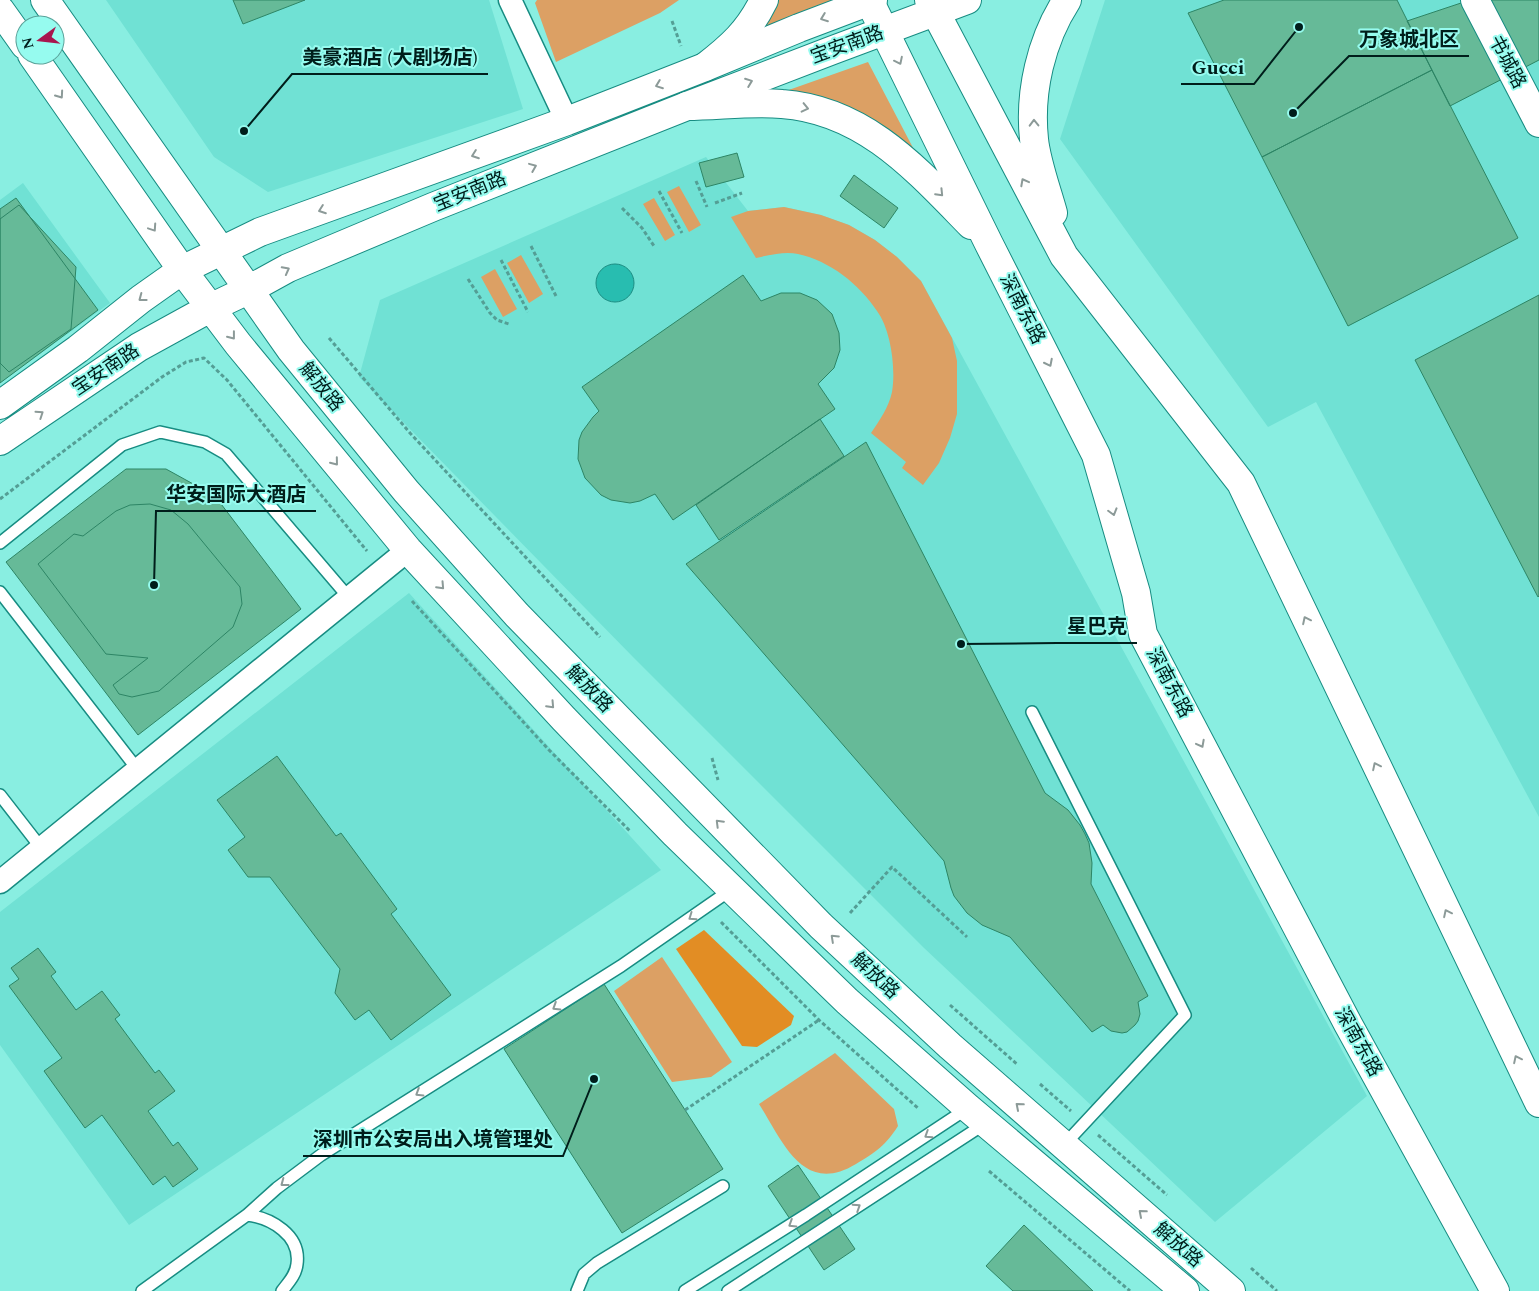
<svg xmlns="http://www.w3.org/2000/svg" width="1539" height="1291" font-family="Spectral,'Noto Sans SC',serif">
	<style>
		.built { fill: #70e1d4 }
		.green { fill: #dca064 }
		.forest { fill: #e28d24 }
		.water { fill: #28bdb0; stroke: #1c8d83 }
		.building { fill: #66ba98; stroke: #2d8565 }
		.lines { fill: none; stroke-linecap: round; stroke-linejoin: round }
		.lane-casing { stroke: #178c82; stroke-width: 14 }
		.street-casing { stroke: #178c82; stroke-width: 25 }
		.secondary-casing { stroke: #178c82; stroke-width: 30 }
		.primary-casing { stroke: #178c82; stroke-width: 30 }
		.path { stroke: #549e95; stroke-width: 3; stroke-dasharray: 4 2.5; stroke-linecap: butt }
		.lane { stroke: #fff; stroke-width: 11 }
		.street { stroke: #fff; stroke-width: 22 }
		.secondary { stroke: #fff; stroke-width: 28 }
		.primary { stroke: #fff; stroke-width: 28 }
		.oneway { stroke: #8c9a98 }
		.labels { text-anchor: middle; dominant-baseline: central; stroke-width: 4; stroke-linejoin: round; paint-order: stroke }
		.street-label { font-size: 19px; fill: #001e1b; stroke: #96fbef }
		.leader { fill: none; stroke: #001e1b; stroke-width: 2 }
		.callout-dot { fill: #001e1b; stroke: #96fbef; stroke-width: 2 }
		.callout-label { font-size: 20px; text-anchor: middle; font-weight: bold; fill: #001e1b; stroke: #96fbef; stroke-width: 4; stroke-linejoin: round; paint-order: stroke }
	</style>
	<rect width="100%" height="100%" fill="#89eee1"/>
	<path class="built" d="M106,0H489L523,109L268,192L214,157Z
		M1105,0H1539V817L1316,402L1268,427L1060,139Z
		M706,157L748,211L784,207L821,215L849,225L875,240L897,257L921,281L1367,1096L1215,1222L923,947L633,657L359,377L380,300Z
		M23,183L110,303L0,383V200Z
		M409,593L661,870L129,1225L0,1045V912Z"/>
	<path class="green" d="M537,0H679L660,13L556,62L535,3Z
		M778,0H834L766,28L765,24Z
		M868,62L921,163L783,92Z
		M679,186L701,225L689,232L667,192Z
		M654,198L675,235L665,241L643,204Z
		M784,207L821,215L849,225L875,240L897,257L921,281L952,338L957,361V414L950,438L939,463L923,485L902,468L906,462L871,433C879,421 889,407 892,392C896,369 891,330 877,311C859,284 830,261 798,254C785,251 769,255 756,258L731,217L748,211Z
		M521,255L543,294L529,303L507,263Z
		M495,269L517,309L503,317L481,277Z
		M662,957L732,1062L711,1077L672,1082L614,991Z
		M835,1053L894,1109L898,1126C886,1145 876,1152 856,1164C803,1196 783,1142 759,1104Z"/>
	<path class="forest" d="M704,930L794,1016L791,1025L757,1047L742,1046L676,949Z"/>
	<path class="water" d="M596 283a19 19 0 1 1 38 0a19 19 0 1 1-38 0Z"/>
	<path class="building" d="M233,0H305L243,24Z
		M1224,0H1397L1432,70L1262,157L1188,13Z
		M1470,0H1539V60L1450,106L1407,21Z
		M1432,70L1518,238L1348,326L1262,157Z
		M737,153L744,177L706,187L699,163Z
		M854,175L898,208L884,228L840,196Z
		M16,198L98,310L0,383V209Z
		M19,205L76,267L71,329L9,372L0,363V219Z
		M743,275L761,301L781,293H800L817,300L832,314L839,333L840,350L834,368L818,384L835,409L673,520L655,494L640,501L630,503L611,500L601,495L585,478L578,459L579,440L582,432L593,417L599,411L582,387Z
		M1539,295V596L1538,597L1415,360Z
		M820,419L844,456L719,540L696,505Z
		M866,442L1045,793L1068,810L1080,825L1085,834L1089,843L1092,863L1091,884L1148,996L1138,1002L1140,1014L1138,1021L1135,1025L1127,1032L1122,1033L1111,1031L1103,1025L1092,1032L1010,937L982,925L967,913L954,896L951,888L944,861L686,564Z
		M126,469H166L215,496L301,609L138,735L6,562Z
		M150,504L171,510L188,524L240,587L242,604L233,627L159,691L132,697L119,694L113,685L148,658L106,654L38,564L74,534L83,536L116,511L130,505Z
		M277,756L336,836L341,833L397,909L391,914L451,995L391,1040L369,1010L355,1020L335,993L340,969L270,877H248L228,850L245,837L217,800Z
		M38,948L56,972L51,976L76,1010L102,991L120,1015L115,1019L155,1073L159,1070L175,1091L148,1111L173,1146L178,1142L198,1169L173,1187L165,1176L153,1185L102,1115L85,1128L44,1071L62,1058L9,986L19,979L11,968Z
		M604,984L723,1169L622,1233L504,1049Z
		M798,1165L855,1249L824,1270L768,1186Z
		M1024,1225L1093,1291H1013L986,1266Z"/>
	<g class="lines">
		<defs>
			<path id="lane" d="M0,543L122,445L160,432L205,442L226,454L350,599
				M0,592L138,770
				M1032,712L1185,1015L1064,1145
				M0,795L42,849
				M247,1215C271,1218 301,1235 297,1264C296,1275 288,1283 282,1291
				M142,1291L247,1215L277,1188L321,1155L621,966L732,889
				M577,1291L584,1274L597,1263L723,1186
				M685,1291L806,1215L968,1108
				M728,1291L986,1123"/>
			<path id="street" d="M510,0L567,121
				M0,882L408,550"/>
			<path id="secondary" d="M45,0L291,350L406,491L517,615L821,926L950,1046L1231,1291
				M1475,0L1539,123
				M0,10L25,45
				M32,55L182,270L238,344L408,550L564,719L675,834L847,1001L968,1108L1185,1291
				M0,405L78,349L141,299L182,270L260,232L567,121L705,67L799,28L873,0
				M0,441L139,347L210,308L248,290L288,268L433,207L687,106L833,50L967,0"/>
			<path id="primary" d="M869,0L989,244L1096,455L1136,593L1143,634L1348,1024L1495,1291
				M929,0L1064,256L1241,483L1539,1103
				M705,67C731,47 749,31 764,0
				M687,106C718,106 751,101 782,104C865,110 917,170 971,225
				M1053,213C1047,191 1036,161 1034,139C1029,92 1041,40 1067,0"/>
		</defs>
		<use href="#lane" class="lane-casing"/>
		<use href="#street" class="street-casing"/>
		<use href="#secondary" class="secondary-casing"/>
		<use href="#primary" class="primary-casing"/>
		<path class="path" d="M672,21L681,46
			M696,181L707,207
			M659,191L682,233
			M715,203L742,193
			M622,208L642,228L654,246
			M531,246L556,296
			M501,260L528,312
			M468,279L490,313L497,320L509,324
			M329,338L410,433L600,637
			M0,499L162,377L186,362L204,358L227,380L367,551
			M412,601L549,750L630,831
			M712,758L718,780
			M850,913L892,867L967,937
			M721,922L819,1020L919,1109
			M950,1005L1018,1065
			M1040,1084L1071,1111
			M685,1110L819,1020
			M1098,1135L1167,1195
			M989,1171L1130,1291
			M1251,1268L1277,1291"/>
		<use href="#lane" class="lane"/>
		<use href="#street" class="street"/>
		<use href="#secondary" class="secondary"/>
		<use href="#primary" class="primary"/>
	</g>
	<defs><path id="oneway-chevron" d="M-2-3.5L2.5 0L-2 3.5" fill="none" stroke-width="1.6" stroke-linecap="round" stroke-linejoin="round" transform="scale(1.25)"/></defs>
	<g class="oneway">
		<use href="#oneway-chevron" transform="translate(824 18) rotate(159)"/>
		<use href="#oneway-chevron" transform="translate(899 61) rotate(64)"/>
		<use href="#oneway-chevron" transform="translate(749 82) rotate(-21)"/>
		<use href="#oneway-chevron" transform="translate(659 85) rotate(159)"/>
		<use href="#oneway-chevron" transform="translate(60 95) rotate(55)"/>
		<use href="#oneway-chevron" transform="translate(805 108) rotate(13)"/>
		<use href="#oneway-chevron" transform="translate(1034 123) rotate(-91)"/>
		<use href="#oneway-chevron" transform="translate(475 155) rotate(160)"/>
		<use href="#oneway-chevron" transform="translate(533 167) rotate(-22)"/>
		<use href="#oneway-chevron" transform="translate(1024 182) rotate(-118)"/>
		<use href="#oneway-chevron" transform="translate(940 193) rotate(46)"/>
		<use href="#oneway-chevron" transform="translate(322 210) rotate(160)"/>
		<use href="#oneway-chevron" transform="translate(153 228) rotate(56)"/>
		<use href="#oneway-chevron" transform="translate(286 270) rotate(-28)"/>
		<use href="#oneway-chevron" transform="translate(142 298) rotate(143)"/>
		<use href="#oneway-chevron" transform="translate(232 336) rotate(52)"/>
		<use href="#oneway-chevron" transform="translate(1049 363) rotate(63)"/>
		<use href="#oneway-chevron" transform="translate(40 414) rotate(-34)"/>
		<use href="#oneway-chevron" transform="translate(335 462) rotate(51)"/>
		<use href="#oneway-chevron" transform="translate(1113 512) rotate(74)"/>
		<use href="#oneway-chevron" transform="translate(441 586) rotate(47)"/>
		<use href="#oneway-chevron" transform="translate(1306 620) rotate(-116)"/>
		<use href="#oneway-chevron" transform="translate(551 705) rotate(47)"/>
		<use href="#oneway-chevron" transform="translate(1201 744) rotate(62)"/>
		<use href="#oneway-chevron" transform="translate(1376 766) rotate(-116)"/>
		<use href="#oneway-chevron" transform="translate(719 823) rotate(-135)"/>
		<use href="#oneway-chevron" transform="translate(1447 913) rotate(-116)"/>
		<use href="#oneway-chevron" transform="translate(692 917) rotate(145)"/>
		<use href="#oneway-chevron" transform="translate(834 938) rotate(-137)"/>
		<use href="#oneway-chevron" transform="translate(556 1007) rotate(148)"/>
		<use href="#oneway-chevron" transform="translate(1517 1059) rotate(-116)"/>
		<use href="#oneway-chevron" transform="translate(419 1093) rotate(148)"/>
		<use href="#oneway-chevron" transform="translate(1019 1106) rotate(-139)"/>
		<use href="#oneway-chevron" transform="translate(928 1135) rotate(147)"/>
		<use href="#oneway-chevron" transform="translate(284 1183) rotate(143)"/>
		<use href="#oneway-chevron" transform="translate(857 1207) rotate(-33)"/>
		<use href="#oneway-chevron" transform="translate(1142 1213) rotate(-139)"/>
		<use href="#oneway-chevron" transform="translate(792 1224) rotate(148)"/>
	</g>
	<g class="labels">
		<g class="street-label">
			<text transform="translate(847 45) rotate(-20)">宝安南路</text>
			<text transform="translate(1507 62) rotate(62)">书城路</text>
			<text transform="translate(470 192) rotate(-22)">宝安南路</text>
			<text transform="translate(1022 309) rotate(63)">深南东路</text>
			<text transform="translate(106 370) rotate(-34)">宝安南路</text>
			<text transform="translate(321 387) rotate(51)">解放路</text>
			<text transform="translate(1169 683) rotate(62)">深南东路</text>
			<text transform="translate(589 689) rotate(46)">解放路</text>
			<text transform="translate(875 976) rotate(43)">解放路</text>
			<text transform="translate(1358 1042) rotate(61)">深南东路</text>
			<text transform="translate(1178 1245) rotate(41)">解放路</text>
		</g>
	</g>
	<path class="leader" d="M1293 113L1349 56H1469M244 131L292 74H488M1299 27L1254 84H1181M154 585L156 511H316M961 644L1057 643H1137M594 1079L563 1156H303"/>
	<g class="callout-dot">
		<circle cx="1293" cy="113" r="5"/>
		<circle cx="244" cy="131" r="5"/>
		<circle cx="1299" cy="27" r="5"/>
		<circle cx="154" cy="585" r="5"/>
		<circle cx="961" cy="644" r="5"/>
		<circle cx="594" cy="1079" r="5"/>
	</g>
	<g class="callout-label">
		<text x="1409" y="46">万象城北区</text>
		<text x="390" y="64">美豪酒店 (大剧场店)</text>
		<text x="1218" y="74">Gucci</text>
		<text x="236" y="501">华安国际大酒店</text>
		<text x="1097" y="633">星巴克</text>
		<text x="433" y="1146">深圳市公安局出入境管理处</text>
	</g>
	<g transform="translate(40 40) rotate(255)"><circle r="24" fill="#96fbef" stroke="#5aa39a"/>
	<path d="M0-4L9 19L0 12L-9 19Z" fill="#a8154e"/>
	<text y="-8" font-size="14" font-weight="bold" text-anchor="middle" fill="#001e1b">N</text>
	</g>
</svg>
